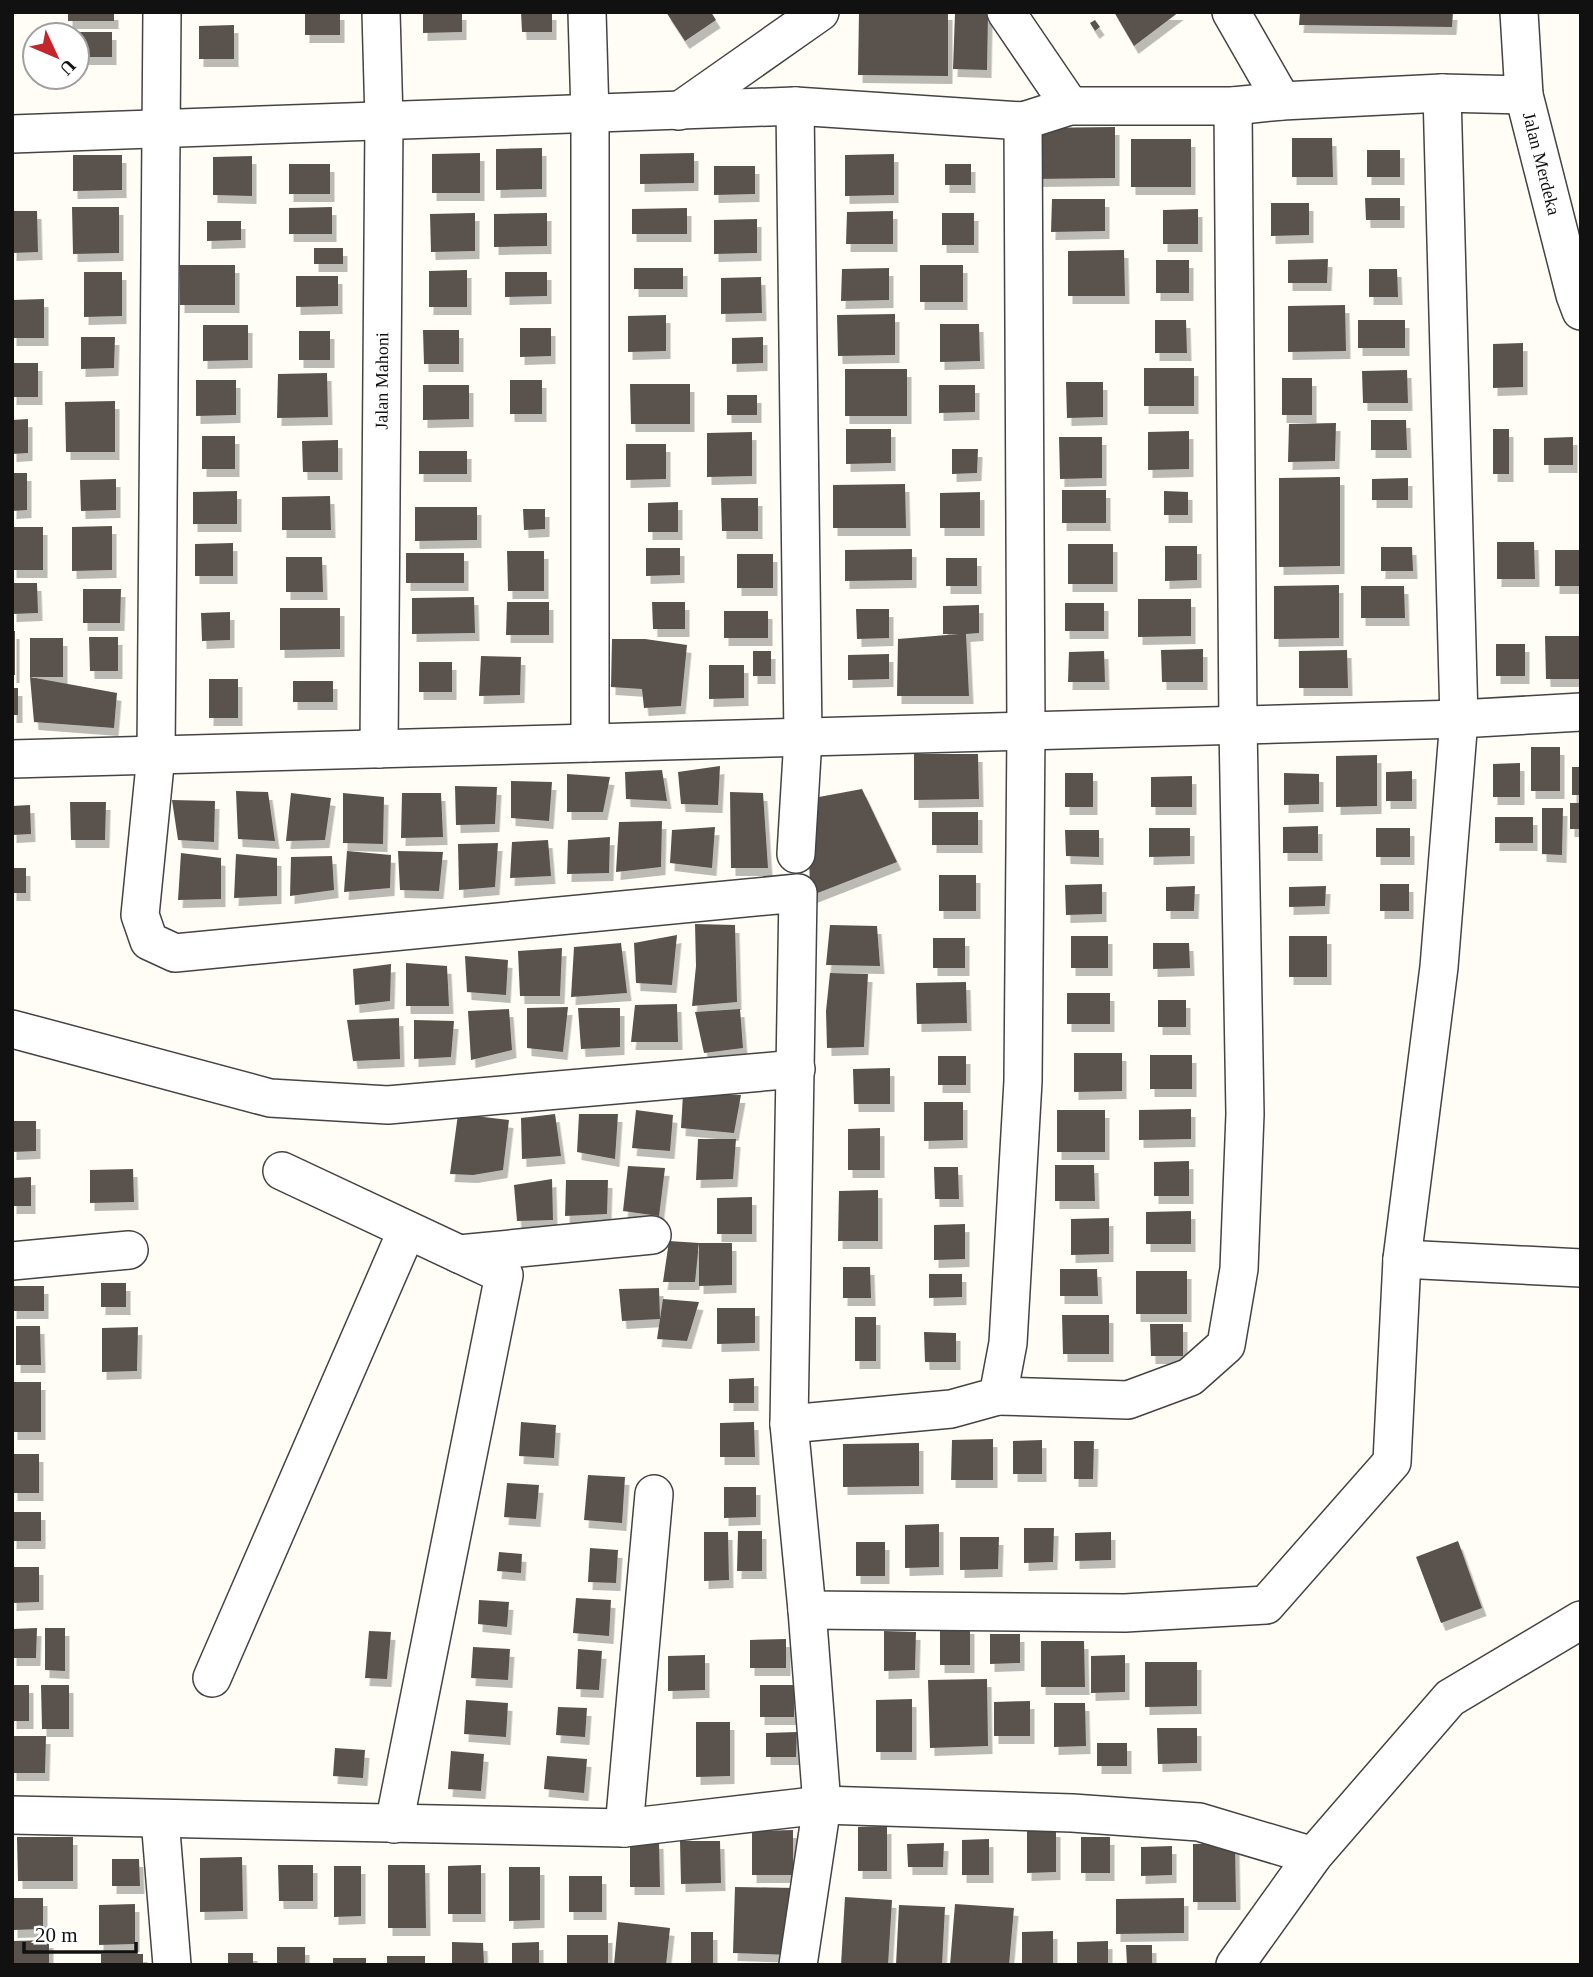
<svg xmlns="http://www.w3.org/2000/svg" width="1593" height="1977" font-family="'Times New Roman',serif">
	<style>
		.building { fill: #5a524d; filter: url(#shadow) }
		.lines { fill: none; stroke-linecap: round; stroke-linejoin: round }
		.minor-casing { stroke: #444; stroke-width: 40 }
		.minor { stroke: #fff; stroke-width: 37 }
		.labels { text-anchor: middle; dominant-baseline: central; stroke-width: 7; stroke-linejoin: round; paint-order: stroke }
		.street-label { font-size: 18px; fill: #111; stroke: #fff }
	</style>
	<defs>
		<filter id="shadow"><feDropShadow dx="4.5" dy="8" stdDeviation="0" flood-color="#0004"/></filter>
	</defs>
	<rect width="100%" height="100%" fill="#fffdf5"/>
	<path class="building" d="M68,12H114V21H68Z
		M305,12H340V35H305Z
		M423,12H462V32L423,33Z
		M521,12H552V32H522Z
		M666,12H711L716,20L685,41Z
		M859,12H948V76L858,75Z
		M1114,12H1179L1134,46Z
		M1300,12H1453L1452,27L1299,25Z
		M955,13L988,14L987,70L953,69Z
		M1095,20L1100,27L1095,31L1090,23Z
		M234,25V59H199V26Z
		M73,32H112V57H77V35H73Z
		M1115,127V178L1033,179V128Z
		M1292,138H1332L1333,177H1292Z
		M1131,139H1191V187H1131Z
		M542,148V189L496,190V149Z
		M1367,150H1400V177H1367Z
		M480,153V193H432V154Z
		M694,153V183L640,184V154Z
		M894,154V195L845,196V155Z
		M73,155H122V190L73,191Z
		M252,156V196L213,195V157Z
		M289,164H330V194H289Z
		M945,164H971V185H945Z
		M714,166H755V194L714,195Z
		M1365,198H1400V220H1366Z
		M1052,199H1105V231L1051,232Z
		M1271,203H1309V235L1271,236Z
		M72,207H119V253L73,254Z
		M332,207V234H289V208Z
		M687,208V234H632V209Z
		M1198,209V244H1163V210Z
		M12,211H37L38,252L12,253Z
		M893,211V244H846L847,212Z
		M475,213V251L431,252L430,214Z
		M547,213V246L494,247V214Z
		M942,213H974V245H942Z
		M757,219V253L714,254V220Z
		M207,221H241V240L207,241Z
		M314,248H343V264H314Z
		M1124,250L1125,296H1068V251Z
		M1328,259L1327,283H1288V260Z
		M1156,260H1189V293H1156Z
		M180,265H235V305H180Z
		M920,265H963V302H920Z
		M634,268H683V289H634Z
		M889,268V300L841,301L842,269Z
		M1369,269H1397L1398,297H1369Z
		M467,270V307H429V271Z
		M84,272H122V316L84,317Z
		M505,272H547V296L505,297Z
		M296,276H338V306L296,307Z
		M761,277L762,313L721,314V278Z
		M44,299V338H12V300Z
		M1345,305L1346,351L1288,352V306Z
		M895,314V355L838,356L837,315Z
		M666,315V351L628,352V316Z
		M1155,320H1186L1187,353H1155Z
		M1358,320H1405V348H1358Z
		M940,324H979L980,361L940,362Z
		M203,325H248V360L203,361Z
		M520,328H551V356L520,357Z
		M423,330H459V364H424Z
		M299,331H330V360H299Z
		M81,337H115L114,368L81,369Z
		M763,337V363L732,364V338Z
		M1523,343V387L1493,388V344Z
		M12,363H38V397H12Z
		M1144,368H1194V406H1144Z
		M845,369H907V416H845Z
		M1407,370L1408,403H1363L1362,371Z
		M327,373L328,417L277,418L278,374Z
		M1282,378H1312V415H1282Z
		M196,380H236V415L196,416Z
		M510,380H542V414H510Z
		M1066,382H1103V417L1067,418Z
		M630,384H690V424H631Z
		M423,385H469V419L423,420Z
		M939,385H975V412L939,413Z
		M727,395H757V415H727Z
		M115,401V452H66L65,402Z
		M28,419V453L12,454V420Z
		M1371,420H1406L1407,450H1371Z
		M1336,423L1335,461L1288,462L1289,424Z
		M846,429H891V463L846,464Z
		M1493,429H1509V474H1493Z
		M1189,431V469L1148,470V432Z
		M752,432V476L707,477V433Z
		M202,436H235V469H202Z
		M1059,437H1102V478L1060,479Z
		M1573,437V465H1544V438Z
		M338,440V472H303L302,441Z
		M626,444H666V479L626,480Z
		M952,449H978L977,473L952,474Z
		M419,451H467V474H419Z
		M12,473H27V510L12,511Z
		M1340,477V566L1279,567V478Z
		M1408,478V500H1372V479Z
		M116,479V510L81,511L80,480Z
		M905,484L906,528H833V485Z
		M1062,490H1106V523H1062Z
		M237,491V524H193V492Z
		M1164,491L1188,492V515H1164Z
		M980,492V528H940V493Z
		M330,496L331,530H282V497Z
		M721,498H758V531H722Z
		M678,502V532H648V503Z
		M415,507H477V540L415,541Z
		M523,509H545V529L524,530Z
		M112,526V570L72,571V527Z
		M12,527H43V570H12Z
		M1497,542H1534L1535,579H1497Z
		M233,543V576H195V544Z
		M1068,544H1113V584H1068Z
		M1165,546H1197V580L1165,581Z
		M1381,547H1412L1413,571H1381Z
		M646,548H680V575L646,576Z
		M912,549V580L845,581V550Z
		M1555,550H1581V586H1555Z
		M507,551H544V591H508Z
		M406,553H464V583H406Z
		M737,554H773V588H737Z
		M286,557H322L323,592H286Z
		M946,558H977V586H946Z
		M12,583H37L38,613L12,614Z
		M1339,585V638L1274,639V586Z
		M1361,586H1404L1405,618H1361Z
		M83,589H121L120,623H83Z
		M474,597L475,633L412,634V598Z
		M1138,599H1191V636L1138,637Z
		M507,602H549V635H506Z
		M652,602H685V629H653Z
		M1065,603H1104V631H1065Z
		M979,605V633L966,634L969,696H897L898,639L959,634H943V606Z
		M280,608H340V649L280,650Z
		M856,609H889V638L857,639Z
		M724,611H768V638H724Z
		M230,612V640L202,641L201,613Z
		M12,631H15V675H12Z
		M1545,636H1581V679H1546Z
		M89,637H118V671H90Z
		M30,638H63V677H30Z
		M612,639H645L687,645L681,706L644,708L642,689L611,687Z
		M1496,644H1525V676H1496Z
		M1203,649V682H1162L1161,650Z
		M1347,650L1348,688H1299V651Z
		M753,651H771V676H753Z
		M1104,651L1105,682H1068L1069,652Z
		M889,654V679L848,680V655Z
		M481,656L521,657L520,695L479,696Z
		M419,662H452V692H419Z
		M709,665H744V698L709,699Z
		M30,677L117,693L114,728L34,722Z
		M209,679H238V718H209Z
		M293,681H333V702H293Z
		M12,688H18V715H12Z
		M1531,747H1560V791H1531Z
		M914,754H978L979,799L914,800Z
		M1377,755V806L1336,807V756Z
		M1520,763V797H1493V764Z
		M720,766L718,805L681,804L678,772Z
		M1572,767H1581V795H1572Z
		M662,770L667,801L626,799L625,772Z
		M1412,771V801H1386V772Z
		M1065,773H1093V807H1065Z
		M1284,773L1319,774V804L1284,805Z
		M567,774L610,777L603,812H567Z
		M1192,776V807H1151V777Z
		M511,781L552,782L549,821L511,818Z
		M455,786L497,787L495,824L456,825Z
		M862,789L897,862L810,896L808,799Z
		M236,791L268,792L275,841L238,839Z
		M730,792L763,793L768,868H731Z
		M291,793L331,798L325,840L286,841Z
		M343,793L384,797L383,844L343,843Z
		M402,793H441L443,837L401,838Z
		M172,800L215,801L214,842L178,840Z
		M70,802H106L105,840H71Z
		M1570,803H1581V829H1570Z
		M30,805L31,834L12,835V806Z
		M1542,808H1563L1562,855L1542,854Z
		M932,812H978V845H932Z
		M1495,817H1533V843H1495Z
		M662,821L661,867L616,872L619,822Z
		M1318,826V853H1283V827Z
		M715,827L712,868L670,863L672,830Z
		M1149,828H1190V856L1149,857Z
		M1376,828H1410V857H1376Z
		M1065,830H1099V857L1066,856Z
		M610,837L609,873L567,874L568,840Z
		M548,840L551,876L510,878L512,842Z
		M498,843L495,887L459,890L458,844Z
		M347,851L391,855L390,888L344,892Z
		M398,851L443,852L439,891L400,890Z
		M181,853L221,858V899L178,900Z
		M236,854L277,858V896L234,898Z
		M332,856L334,890L290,896L291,857Z
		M12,868H26V893H12Z
		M939,875H976V911H939Z
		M1102,884V914L1066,915L1065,885Z
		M1380,884H1409V911H1380Z
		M1195,886L1194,911H1166V887Z
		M1326,886L1325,906L1289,907V887Z
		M695,924L735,925L737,1002L692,1006L696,966Z
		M830,925L877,926L880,966L826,965Z
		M677,935L672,985L636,983L634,943Z
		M1071,936H1108V968H1071Z
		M1289,936H1327V977H1289Z
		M933,938H965V968H933Z
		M621,943L627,993L571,997L574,947Z
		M1153,943H1189L1190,968L1153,969Z
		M562,948L560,996H520L518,951Z
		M465,956L508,960L506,995L467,992Z
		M406,963L447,966L449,1006H406Z
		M391,964L390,1001L355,1005L353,969Z
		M830,973L868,974L864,1047L827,1048L826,1011Z
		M966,982L967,1023L917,1024L916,983Z
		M1067,993H1110V1024H1067Z
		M1158,1000H1186V1027H1158Z
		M677,1004L678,1042H631L635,1005Z
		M568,1007L563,1052L527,1048V1008Z
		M578,1008H620V1047L581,1049Z
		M509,1009L512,1050L471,1060L468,1011Z
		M740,1009L743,1048L704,1053L695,1012Z
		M399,1018L400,1059L353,1061L347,1020Z
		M414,1020L454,1021L451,1057L414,1059Z
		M1074,1053H1122V1091L1074,1092Z
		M1150,1055H1192V1089H1150Z
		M938,1056H966V1085H938Z
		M890,1068V1104H854L853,1069Z
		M683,1094L741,1095L734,1133L681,1128Z
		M924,1102H963V1140L924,1141Z
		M1191,1109V1139L1139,1140V1110Z
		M636,1110L673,1115L670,1151L632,1148Z
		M1057,1110H1105V1152H1057Z
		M458,1114L509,1120L503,1170L473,1175L450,1174Z
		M555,1114L561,1156L522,1159L521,1118Z
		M579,1114H618L615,1159L577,1152Z
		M12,1121H36V1151L12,1152Z
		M880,1128V1170H848V1129Z
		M698,1139H736L733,1179L696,1180Z
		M1189,1161V1196H1154V1162Z
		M1055,1165H1094L1095,1201H1055Z
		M628,1166L665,1168L659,1216L623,1211Z
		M934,1167H958L959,1199H935Z
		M133,1169L134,1202L90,1203V1170Z
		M31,1177V1206H12V1178Z
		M552,1179L553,1220L517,1221L514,1185Z
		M566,1180H608L607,1214L565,1216Z
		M878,1190V1241H838L839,1191Z
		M752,1197V1234H717V1198Z
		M1191,1211V1244H1146V1212Z
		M1109,1218V1254L1071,1255V1219Z
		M965,1224V1259L934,1260V1225Z
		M669,1241L699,1243L695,1282H663Z
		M699,1243H732V1285L699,1286Z
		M843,1267H870L871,1298H843Z
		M1060,1269H1097L1098,1296H1060Z
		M1136,1271H1187V1314H1136Z
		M929,1274H962V1297L929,1298Z
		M101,1283H126V1307H101Z
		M12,1286H44V1311H12Z
		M659,1288L660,1319L622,1321L619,1289Z
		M663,1299L699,1302L687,1341L657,1339Z
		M717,1308H755V1343L717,1344Z
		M1062,1315H1109V1354H1063Z
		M855,1317H876V1361H855Z
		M1150,1324H1183V1356H1151Z
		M16,1326H40L41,1365H16Z
		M138,1327L137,1371L102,1372V1328Z
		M924,1332L956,1333V1362H925Z
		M754,1378V1403H729V1379Z
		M13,1382H41V1432H13Z
		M521,1422L556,1425L554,1458L519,1456Z
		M754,1422L755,1457H720V1423Z
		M993,1439V1480H951L952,1440Z
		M1042,1440V1474H1013V1441Z
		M1074,1441H1094L1093,1479H1074Z
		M919,1443V1486L843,1487V1444Z
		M13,1454H39V1493H13Z
		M588,1475L625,1477L622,1523L584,1520Z
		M507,1483L539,1485L536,1519L504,1517Z
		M724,1487H756V1517L724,1518Z
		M12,1512H41V1541H12Z
		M939,1524V1567L905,1568V1525Z
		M1024,1528H1054L1053,1562L1024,1563Z
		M738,1531H762V1571H737Z
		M704,1532H728L729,1580L704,1581Z
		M1111,1532V1560L1075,1561V1533Z
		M960,1537H999L998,1569L960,1570Z
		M1458,1541L1482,1608L1441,1623L1416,1557Z
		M856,1542H885V1576H856Z
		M590,1548L618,1550L616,1583L588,1582Z
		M499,1552L522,1554L521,1573L497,1571Z
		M12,1567H39V1602L12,1603Z
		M576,1598L611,1600L609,1636L573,1633Z
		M479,1600L509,1602L507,1627L478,1624Z
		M940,1626H970V1665H940Z
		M37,1628L36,1658H12V1629Z
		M45,1628H65V1671L45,1670Z
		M369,1631L391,1632L387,1679L365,1678Z
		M884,1631L916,1632L915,1670L884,1671Z
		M990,1634H1020V1663L990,1664Z
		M786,1639V1668H750V1640Z
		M1041,1641H1084L1085,1687H1041Z
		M473,1647L510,1649L508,1680L471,1678Z
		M578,1649L602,1651L599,1690L576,1689Z
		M705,1655V1690L668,1691V1656Z
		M1125,1655V1692L1091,1693V1656Z
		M1145,1662H1197V1706L1145,1707Z
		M987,1679L988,1746L930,1748L928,1680Z
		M12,1685H29V1721H12Z
		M41,1685H69V1729H42Z
		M760,1685H794V1717H760Z
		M912,1699V1752H876V1700Z
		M466,1700L508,1703L506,1737L464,1734Z
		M1030,1701V1736H994V1702Z
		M1054,1703H1085L1086,1746L1054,1747Z
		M558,1707L587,1708L585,1737L556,1735Z
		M696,1722H730V1776L696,1777Z
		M1157,1728H1197V1763L1158,1764Z
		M797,1732L796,1757H766V1733Z
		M12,1736H46L45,1773H12Z
		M1097,1743H1127V1766H1097Z
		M335,1748L365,1750L363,1778L333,1776Z
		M451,1751L484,1754L481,1791L448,1789Z
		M547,1756L587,1759L584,1793L544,1789Z
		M887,1826V1871H858V1827Z
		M1027,1829H1056V1872L1027,1873Z
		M793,1830V1875H752V1831Z
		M17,1837H73V1881H18Z
		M1081,1837H1110V1873H1081Z
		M989,1839V1875H962V1840Z
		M630,1841H659L660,1887H630Z
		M680,1841H720L721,1883L681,1884Z
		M944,1843L943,1867H908L907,1844Z
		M1235,1843L1236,1902H1193V1844Z
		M1172,1846V1875L1141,1876V1847Z
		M242,1857L243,1911L200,1912V1858Z
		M112,1859H139L140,1886H112Z
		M278,1865H313V1901H279Z
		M388,1865H425L426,1928H388Z
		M481,1865V1914H448V1866Z
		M334,1866H361V1916L334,1917Z
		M509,1867H540V1920L509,1921Z
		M569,1876H602V1912H569Z
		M735,1887L795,1888L792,1955L733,1953Z
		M845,1897L892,1900L888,1965H841Z
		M13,1898H43V1929L13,1930Z
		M1184,1898V1933L1116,1934V1899Z
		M135,1904V1944L99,1945V1905Z
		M955,1904L1014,1908L1009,1965H950Z
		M899,1905L945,1907L942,1965H896Z
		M618,1922L670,1928L666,1965H614Z
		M1053,1931V1965H1022V1932Z
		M691,1932H713V1965H691Z
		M567,1935H608V1965H567Z
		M49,1940V1965H13V1941Z
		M1108,1941V1965H1077V1942Z
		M452,1942L483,1943L484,1965H452Z
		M539,1942V1965H512V1943Z
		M1126,1945H1152V1965H1127Z
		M277,1947H305V1965H277Z
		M228,1953H253V1965H228Z
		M101,1954H143V1965H101Z
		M387,1956H425V1965H387Z
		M333,1958H366V1965H333Z"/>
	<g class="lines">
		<defs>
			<g id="minor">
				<path d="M162,12L156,755L140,915L149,941L175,953L798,893L789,1424L807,1610L822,1805L798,1965"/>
				<path d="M587,12L590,114V743"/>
				<path d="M1006,12L1070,106"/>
				<path d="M1231,12L1282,101"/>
				<path id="s1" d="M1519,12L1524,95L1575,295L1581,311"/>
				<path d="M795,106L803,738L796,854"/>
				<path d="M679,111L820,12"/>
				<path d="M12,134L795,106L1023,121L1070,106H1233L1282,101L1442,93L1524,95"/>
				<path id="s2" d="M379,749L384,121L381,12"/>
				<path d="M12,759L1459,719L1581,712"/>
				<path d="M12,1029L270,1098L388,1105L796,1069"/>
				<path d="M282,1171L504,1275L394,1824"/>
				<path d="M459,1254L652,1235"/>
				<path d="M1402,1259L1581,1268"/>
				<path d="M12,1261L129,1250"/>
				<path d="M998,1396L1128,1400L1190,1377L1226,1345L1239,1269L1245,1114L1238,725L1233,106"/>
				<path d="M789,1424L951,1409L998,1396L1008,1343L1023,1081L1026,731L1023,121"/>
				<path d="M807,1610L1125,1613L1266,1605L1392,1462L1402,1259L1439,967L1459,719L1442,93"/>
				<path d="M212,1678L407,1230"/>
				<path d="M12,1815L624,1828L822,1805L1072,1813L1199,1822L1313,1856"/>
				<path d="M160,1819L172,1965"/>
				<path d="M624,1828L654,1494"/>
				<path d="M1235,1965L1313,1856L1450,1698L1581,1620"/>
			</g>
		</defs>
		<use href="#minor" class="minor-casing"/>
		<use href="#minor" class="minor"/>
	</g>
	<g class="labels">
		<g class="street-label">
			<text stroke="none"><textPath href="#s1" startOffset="154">Jalan Merdeka</textPath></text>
			<text stroke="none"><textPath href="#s2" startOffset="368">Jalan Mahoni</textPath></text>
		</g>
	</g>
	<rect width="1593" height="1977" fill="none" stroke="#111111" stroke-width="28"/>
	<g transform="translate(56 56) rotate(134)"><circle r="33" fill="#ffffff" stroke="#a0a0a0" stroke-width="2"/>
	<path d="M0-5L12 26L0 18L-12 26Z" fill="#c4262e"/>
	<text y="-10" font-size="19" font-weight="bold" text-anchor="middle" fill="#111111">U</text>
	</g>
	<path d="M24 1942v10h112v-10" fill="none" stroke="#111111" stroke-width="3.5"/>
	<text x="35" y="1942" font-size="21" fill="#111111" stroke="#ffffff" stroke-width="5" paint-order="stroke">20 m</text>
</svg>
